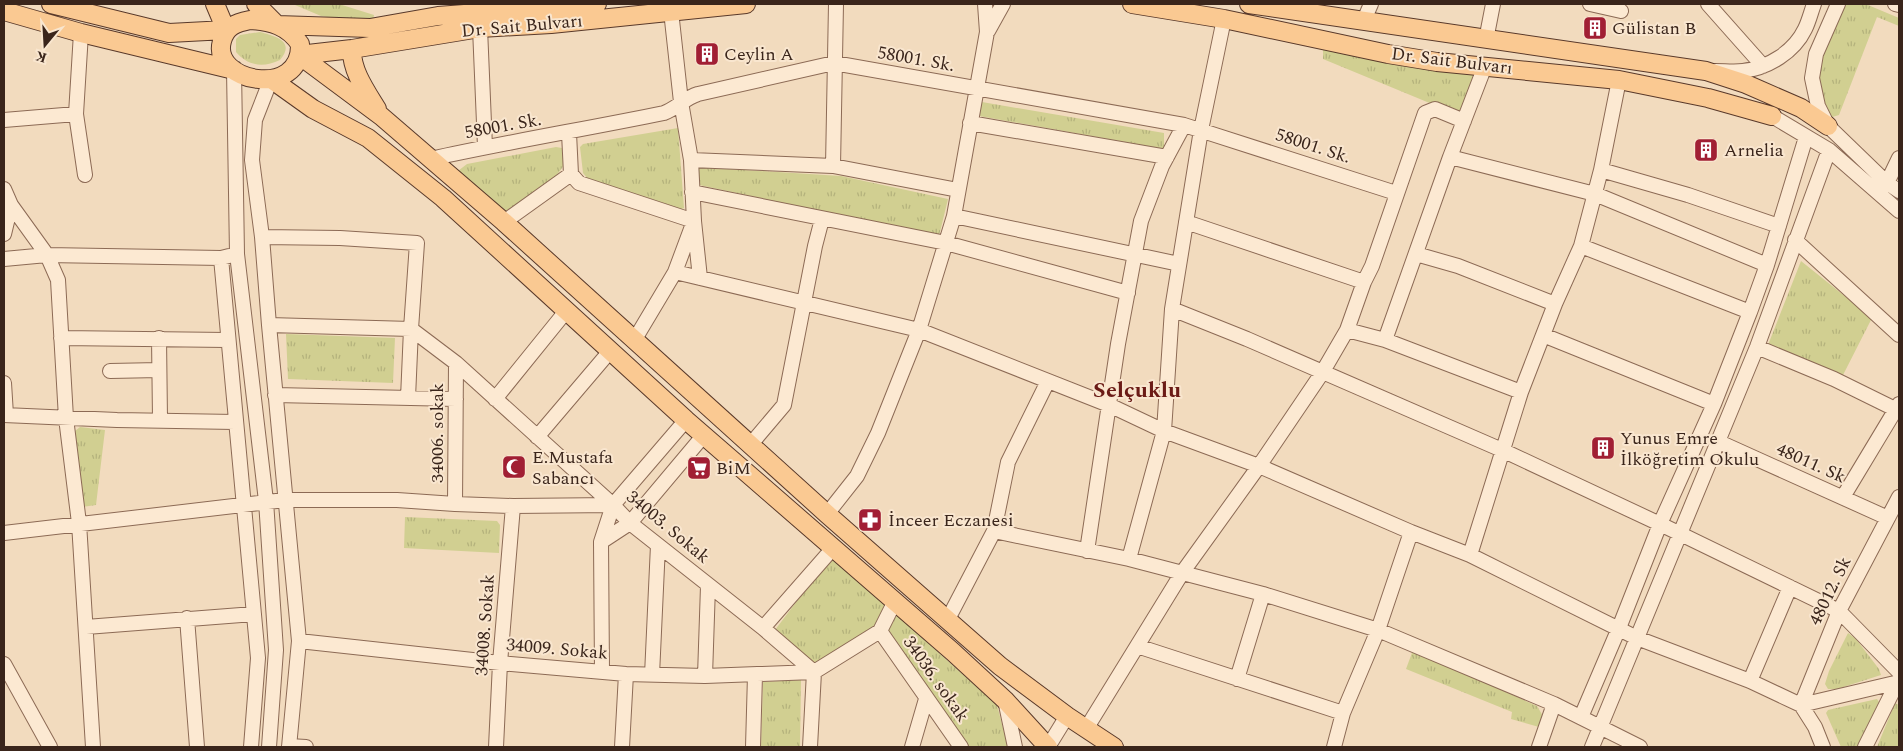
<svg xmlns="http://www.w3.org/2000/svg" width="1903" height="751" font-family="Spectral,serif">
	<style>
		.grass { fill: url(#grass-tufts) }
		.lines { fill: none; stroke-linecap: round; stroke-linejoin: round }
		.minor-casing { stroke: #8c6a55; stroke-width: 16 }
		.major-casing { stroke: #59392a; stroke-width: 20 }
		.minor { stroke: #fce9d2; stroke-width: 14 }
		.major { stroke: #fac992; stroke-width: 18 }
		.labels { text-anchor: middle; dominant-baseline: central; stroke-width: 4; stroke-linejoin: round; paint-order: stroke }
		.street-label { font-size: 18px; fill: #3a251b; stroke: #f9e6cf }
		.poi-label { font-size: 18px; fill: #3a251b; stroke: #f9e6cf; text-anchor: start }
		.district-label { font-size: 22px; font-weight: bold; fill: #6b1b16; stroke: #f9e6cf }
	</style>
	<defs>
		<pattern id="grass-tufts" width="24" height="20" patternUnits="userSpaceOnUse" patternTransform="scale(1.25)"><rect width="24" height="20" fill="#d1cf91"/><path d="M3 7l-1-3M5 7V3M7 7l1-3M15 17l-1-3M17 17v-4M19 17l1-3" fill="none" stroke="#b4b27c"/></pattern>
	</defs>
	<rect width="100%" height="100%" fill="#f2dbbe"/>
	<path class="grass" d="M296,4H339L374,15L373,20L352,21L321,16L295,5Z
		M1844,4L1868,5L1899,18V26L1877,17L1839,115L1829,118C1807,67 1823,51 1844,4Z
		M260,32C275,36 296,41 280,60C263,68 248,66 236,52V39L240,35Z
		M1323,50L1475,74L1461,116L1323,59Z
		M982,102L1164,133V149L979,116Z
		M678,128L684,208L679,210L588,179L583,173L580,147L583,144Z
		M556,147L562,148L565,164L553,180L507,216L454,174L467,164Z
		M698,165L728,169L841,176L948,199L939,236L699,185Z
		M1801,261L1872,318L1842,377L1768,345Z
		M286,334L395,338L393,383L288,379Z
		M80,427L105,430L96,505L82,507L75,431Z
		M405,517L497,521L500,525L499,553L404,548Z
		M831,556L997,705L1008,747H964L880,631L814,672L775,630Z
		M1848,633L1856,639L1879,669L1881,675L1837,689H1828L1825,684L1829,671Z
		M1413,650L1537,706L1543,716L1539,727L1511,719L1512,712L1406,669Z
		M801,680L800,747H761L763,682Z
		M1877,699L1879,702L1878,706L1859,747H1841L1826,713L1828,710Z
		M1895,703L1899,705V747H1877Z"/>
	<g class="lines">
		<defs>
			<path id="minor" d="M1590,4L1621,11
				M1708,4L1763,66
				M1838,4L1816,54L1812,78L1818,106L1828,126L1887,183L1899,191
				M1895,4L1899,5
				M1364,20L1371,4
				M480,28L485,147
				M988,31L1003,4
				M81,33L76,114L85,175
				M1486,40L1493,4
				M234,70L237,254L266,501L276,650L269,747
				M1716,71C1725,71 1734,72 1743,71C1768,68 1794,52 1805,29C1809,21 1811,12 1814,4
				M271,79L255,120L252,160L262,237L269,325L299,641L289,747
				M1772,116L1829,150L1899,211
				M4,120L76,114
				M970,123L1167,157
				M569,133L571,174L579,183L694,221L700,278
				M1450,157L1595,194L1767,265
				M430,159C507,142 586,129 664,113C677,108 685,98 698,94L834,63L1184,125L1396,193
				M691,160L833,166L958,190
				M833,166L836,4
				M1601,170L1688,195L1779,226
				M1887,183L1899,158
				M4,189L11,205L47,255L58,280L66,418L79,523L93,747
				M692,192L946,243L1128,293
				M954,216L1179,264
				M504,222L571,174
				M1186,222L1364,282
				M4,234L11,205
				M262,237L340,238L417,243L411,329L408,398
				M1795,240L1899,335
				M1581,246L1750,312
				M1416,254L1458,266L1555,304
				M221,258L258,658L251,747
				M4,259L47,255L221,258L229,256
				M675,272L919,330L1109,405L1164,431L1259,466L1411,532L1470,555L1637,638L1750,681L1801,705L1815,727L1823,747
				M1172,309L1247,339L1502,450L1660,524L1839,611L1899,672
				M269,325L411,329
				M411,329L456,363L613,505L630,523L763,628L814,672
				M1347,330L1385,340L1521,392
				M1543,335L1714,404
				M61,338L227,340
				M159,338L160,419
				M635,339L675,272L694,221L691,160L681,102L671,11
				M1385,340L1450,157L1485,66
				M1757,347L1834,379L1899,411
				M110,371L159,370
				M4,383L6,415
				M275,395L456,399
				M495,399L567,310
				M4,415L117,420L235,422
				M537,437L611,350
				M1719,442L1888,518
				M751,444L784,405L815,246L822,219
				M1843,497L1899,404
				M455,504L456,363
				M827,514L857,476L878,433L919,330L954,216L987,32L985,4
				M994,531L1008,462L1048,381
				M4,533L285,500H397L455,504L513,506L613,505L686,420
				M601,542L630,523L704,435
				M1087,551L1118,344L1141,221L1162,166L1184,125
				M1470,555L1521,392L1555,304L1581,246L1601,170L1619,80
				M1129,559L1164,431L1172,309L1201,130L1224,19
				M187,618L197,747
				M948,619L994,531L1129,559L1263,594L1378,630L1554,704L1640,747
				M86,627L254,614
				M763,628L834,547
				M880,631L961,747
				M299,641L500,663L626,674L705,676L814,672L880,631L895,601
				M1137,646L1343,713
				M4,664L50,747
				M602,672L601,542L613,505
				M652,675L658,545
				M705,676L708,586
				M1237,679L1263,594
				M1750,681L1790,587
				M1005,700L1015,747
				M1801,705L1839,611L1899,497
				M1801,705L1899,682
				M1581,717L1619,628L1660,524L1714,404L1750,312L1767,265L1806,137
				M1086,729L1182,573L1259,466L1322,373L1347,330L1364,282L1372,266L1425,113L1435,109L1464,121
				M289,746L306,747
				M496,747L500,663L513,506
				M622,747L626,674
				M753,747L755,675
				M810,747L814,672
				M912,747L926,699
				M1048,747L1067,716
				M1334,747L1343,713L1378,630L1411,532
				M1539,747L1554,704
				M1592,747L1757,347L1829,150
				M1865,747L1897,683L1899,684"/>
			<path id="major" d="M51,4L169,33L226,30L215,4
				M256,4L277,25L370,28L438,16L597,4
				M1132,4L1224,19L1388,54L1437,62L1619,80L1708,98L1772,116
				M1249,4L1706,71L1746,84L1801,108L1828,126
				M4,11L81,33L234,70
				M250,20C271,21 288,26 300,44C302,100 210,82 222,41C226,26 236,23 250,20Z
				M352,49C351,70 366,91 377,109
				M299,55L381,116L504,222L827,514L1000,666L1067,716L1114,747
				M299,55L352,49L480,28L551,24L746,4
				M271,79L313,109L368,138L443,198L686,420L953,652L1005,700L1048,747"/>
		</defs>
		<use href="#minor" class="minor-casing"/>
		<use href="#major" class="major-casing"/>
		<use href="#minor" class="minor"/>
		<use href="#major" class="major"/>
	</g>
	<defs>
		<symbol id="building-square" viewBox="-11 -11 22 22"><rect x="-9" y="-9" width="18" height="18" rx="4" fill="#a11f34" stroke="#f9e6cf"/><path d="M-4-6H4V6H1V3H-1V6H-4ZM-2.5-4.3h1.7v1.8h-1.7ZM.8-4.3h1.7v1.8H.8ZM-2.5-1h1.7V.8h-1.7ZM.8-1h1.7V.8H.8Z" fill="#fff"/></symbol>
		<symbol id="mosque-square" viewBox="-11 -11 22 22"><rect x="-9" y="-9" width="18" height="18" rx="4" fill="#a11f34" stroke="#f9e6cf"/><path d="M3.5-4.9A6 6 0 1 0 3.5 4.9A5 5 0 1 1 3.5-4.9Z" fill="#fff"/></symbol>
		<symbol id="supermarket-square" viewBox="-11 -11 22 22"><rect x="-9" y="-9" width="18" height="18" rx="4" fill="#a11f34" stroke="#f9e6cf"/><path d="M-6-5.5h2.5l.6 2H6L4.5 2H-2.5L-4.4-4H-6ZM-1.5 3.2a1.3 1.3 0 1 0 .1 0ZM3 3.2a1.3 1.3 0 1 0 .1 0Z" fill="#fff"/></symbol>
		<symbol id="pharmacy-square" viewBox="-11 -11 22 22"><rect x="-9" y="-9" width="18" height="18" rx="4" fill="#a11f34" stroke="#f9e6cf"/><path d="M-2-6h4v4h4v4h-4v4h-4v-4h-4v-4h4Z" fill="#fff"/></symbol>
	</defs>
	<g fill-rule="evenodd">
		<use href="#building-square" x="1581" y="14" width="28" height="28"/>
		<use href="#building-square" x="693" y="40" width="28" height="28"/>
		<use href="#building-square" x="1692" y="136" width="28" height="28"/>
		<use href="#building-square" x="1589" y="434" width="28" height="28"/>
		<use href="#mosque-square" x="500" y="453" width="28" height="28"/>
		<use href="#supermarket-square" x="685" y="454" width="28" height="28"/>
		<use href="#pharmacy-square" x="856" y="506" width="28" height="28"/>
	</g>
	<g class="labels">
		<g class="street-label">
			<text transform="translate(522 26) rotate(-5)">Dr. Sait Bulvarı</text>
			<text transform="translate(916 59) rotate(10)">58001. Sk.</text>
			<text transform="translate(1452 61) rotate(7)">Dr. Sait Bulvarı</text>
			<text transform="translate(503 126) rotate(-10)">58001. Sk.</text>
			<text transform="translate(1313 146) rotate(18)">58001. Sk.</text>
			<text transform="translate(437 433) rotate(-90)">34006. sokak</text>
			<text transform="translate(1811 463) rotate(24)">48011. Sk</text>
			<text transform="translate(668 527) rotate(40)">34003. Sokak</text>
			<text transform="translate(1830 591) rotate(-64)">48012. Sk</text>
			<text transform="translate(485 625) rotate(-86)">34008. Sokak</text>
			<text transform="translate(557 649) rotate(5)">34009. Sokak</text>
			<text transform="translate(936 679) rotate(55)">34036. sokak</text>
		</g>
		<g class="poi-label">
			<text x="1612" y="28">Gülistan B</text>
			<text x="724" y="54">Ceylin A</text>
			<text x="1724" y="150">Arnelia</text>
			<text x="1620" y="438">Yunus Emre<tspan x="1620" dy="21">İlköğretim Okulu</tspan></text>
			<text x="532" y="457">E.Mustafa<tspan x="532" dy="21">Sabancı</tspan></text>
			<text x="716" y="468">BiM</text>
			<text x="888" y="520">İnceer Eczanesi</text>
		</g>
		<g class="district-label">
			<text x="1137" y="390">Selçuklu</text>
		</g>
	</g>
	<rect width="1903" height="751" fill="none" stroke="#3a251b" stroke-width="10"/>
	<g transform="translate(45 45) rotate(198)" stroke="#f9e6cf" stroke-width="4" paint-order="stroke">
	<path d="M0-4L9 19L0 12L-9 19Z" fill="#3a251b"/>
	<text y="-8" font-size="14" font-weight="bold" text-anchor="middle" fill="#3a251b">K</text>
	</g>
</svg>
